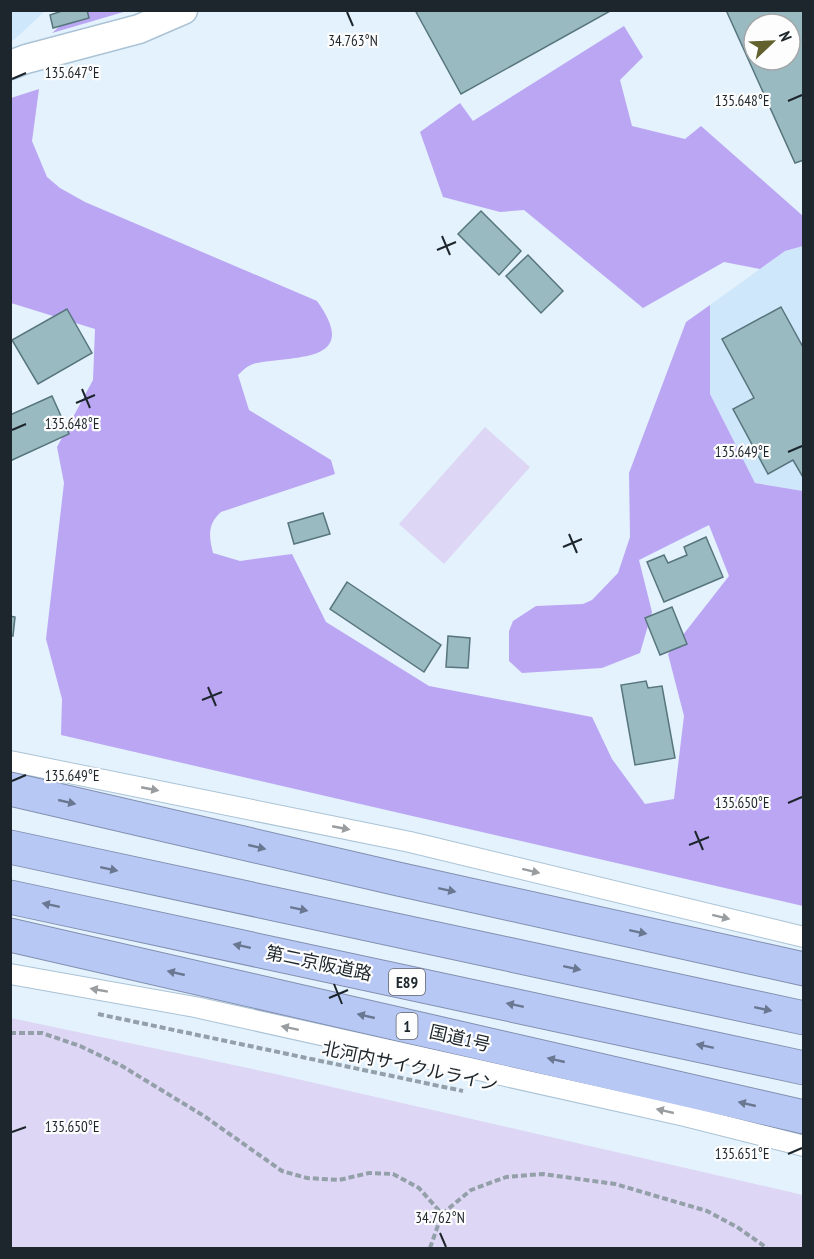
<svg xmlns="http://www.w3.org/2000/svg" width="814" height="1259" font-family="'PT Sans Narrow','Noto Sans JP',sans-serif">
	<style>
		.built { fill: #cfe7fb }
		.green { fill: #ddd6f4 }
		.forest { fill: #bba6f4 }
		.building { fill: #9abac2; stroke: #57757d; stroke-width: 1.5; fill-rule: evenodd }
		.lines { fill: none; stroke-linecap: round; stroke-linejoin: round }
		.street-casing { stroke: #abc3d5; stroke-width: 22 }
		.secondary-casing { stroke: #abc3d5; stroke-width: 31 }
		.highway-casing { stroke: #828faf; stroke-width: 35 }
		.path { stroke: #94a0a9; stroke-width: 4; stroke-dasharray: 6 3; stroke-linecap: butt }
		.street { stroke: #fff; stroke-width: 20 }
		.secondary { stroke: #fff; stroke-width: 28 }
		.highway { stroke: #b8c8f5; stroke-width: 33 }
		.oneway { fill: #999da0 }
		.oneway2 { fill: #6a7790 }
		.ticks { fill: none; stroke: #1d262c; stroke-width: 2 }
		.labels { text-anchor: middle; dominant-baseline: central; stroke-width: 4.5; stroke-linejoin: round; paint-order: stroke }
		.shield { fill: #fdfdfd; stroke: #60666b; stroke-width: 1.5 }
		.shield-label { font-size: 16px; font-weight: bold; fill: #1d262c }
		.street-label { font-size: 18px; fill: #1d262c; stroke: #fdfdfd }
		.ticks-label { font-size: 15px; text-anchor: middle; fill: #1d262c; stroke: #fdfdfd; stroke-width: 4.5; stroke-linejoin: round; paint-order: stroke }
	</style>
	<rect width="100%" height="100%" fill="#e3f2fd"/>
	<path class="built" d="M11,10H45V11L15,39L11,41Z
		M803,246V491L755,483L710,394V305L785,251Z"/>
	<path class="green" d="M485,427L530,467L444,564L399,524Z
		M11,1018L271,1073L803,1195V1248H11Z"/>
	<path class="forest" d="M77,11H127L52,33Z
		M624,26L643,57L620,80L632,126L685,139L701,126L803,216V246L785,251L760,269L724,262L643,308L524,210L500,212L443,197L420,132L460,103L473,121Z
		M39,89L32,141L47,177L60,188L85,202L317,301C363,365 292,355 253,364C247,366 242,371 238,375L249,410L331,460L335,474L221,512C207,524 209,537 213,553L240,561L292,554L326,622L429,686L592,717L612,759L645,804L674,799L684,716L668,654L729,576L709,525L639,560L652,612L640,653L602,668L522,673L509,661V631L513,621L536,606L583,604L592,600L618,573L630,537L629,473L686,322L710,305V394L755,483L803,491V906L61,735L62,699L46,639L64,483L57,447L93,380L95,329L11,303V98Z"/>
	<path class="building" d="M65,10H87L89,18L53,28L50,15Z
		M415,10H612L461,94Z
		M726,10H804V160L795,163ZM754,24H790V60H754Z
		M481,211L521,251L499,275L458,234Z
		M528,255L563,291L541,313L506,276Z
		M781,307L804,349V479L793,460L768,474L733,409L754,398L722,339Z
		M67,309L92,353L38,384L12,340Z
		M52,396L69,434L10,461V415Z
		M323,513L330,534L294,544L288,523Z
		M706,537L723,577L664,602L647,562L664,555L668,563L687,555L684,547Z
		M347,582L441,645L424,672L330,609Z
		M672,607L687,644L660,655L645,618Z
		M10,616L15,617L13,636H10Z
		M448,636L470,638L468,668L446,667Z
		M646,681L648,688L662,686L675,758L635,765L621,685Z"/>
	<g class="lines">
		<defs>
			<path id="street" d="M10,761L410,842L804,937
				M10,974L195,1007L685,1116L804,1146"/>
			<path id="secondary" d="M10,65L26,59L139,29L183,10"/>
			<path id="highway" d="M10,789L398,879L804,969
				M10,847L804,1018
				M10,897L804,1068
				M10,935L804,1117"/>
		</defs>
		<use href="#street" class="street-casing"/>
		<use href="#secondary" class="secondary-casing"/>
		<use href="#highway" class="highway-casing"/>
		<path class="path" d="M98,1014L463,1091
			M10,1033H42L80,1046L122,1066L204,1116L282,1171L307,1178L339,1180L369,1173L393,1174L419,1188L442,1214
			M430,1248L442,1214L471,1190L506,1177L543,1174L615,1184L707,1211L737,1227L767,1248"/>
		<use href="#street" class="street"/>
		<use href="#secondary" class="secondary"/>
		<use href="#highway" class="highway"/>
	</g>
	<defs><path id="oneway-solid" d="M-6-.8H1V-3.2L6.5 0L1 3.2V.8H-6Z" transform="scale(1.5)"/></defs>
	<g class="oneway">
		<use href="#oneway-solid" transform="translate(150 789) rotate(11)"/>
		<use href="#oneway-solid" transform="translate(341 828) rotate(11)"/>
		<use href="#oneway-solid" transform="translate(531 871) rotate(14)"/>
		<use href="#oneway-solid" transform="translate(721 917) rotate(14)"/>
		<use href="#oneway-solid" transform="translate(99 990) rotate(-170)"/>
		<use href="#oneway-solid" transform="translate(290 1028) rotate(-168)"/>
		<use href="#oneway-solid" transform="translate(665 1111) rotate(-167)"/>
	</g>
	<g class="oneway2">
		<use href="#oneway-solid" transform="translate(67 802) rotate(13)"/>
		<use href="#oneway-solid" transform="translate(257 847) rotate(13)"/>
		<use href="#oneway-solid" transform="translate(109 869) rotate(12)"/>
		<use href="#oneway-solid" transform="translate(447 890) rotate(12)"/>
		<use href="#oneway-solid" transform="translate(51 905) rotate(-168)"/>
		<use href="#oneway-solid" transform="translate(299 909) rotate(12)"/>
		<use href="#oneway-solid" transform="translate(638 932) rotate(12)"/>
		<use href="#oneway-solid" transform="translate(242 946) rotate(-168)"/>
		<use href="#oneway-solid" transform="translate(572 968) rotate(12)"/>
		<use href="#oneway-solid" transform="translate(176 973) rotate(-167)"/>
		<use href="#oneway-solid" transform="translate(515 1005) rotate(-168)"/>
		<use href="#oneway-solid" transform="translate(763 1009) rotate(12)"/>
		<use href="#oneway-solid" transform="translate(366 1016) rotate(-167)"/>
		<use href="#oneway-solid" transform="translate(705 1046) rotate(-168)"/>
		<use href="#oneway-solid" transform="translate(556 1060) rotate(-167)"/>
		<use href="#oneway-solid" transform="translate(747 1104) rotate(-167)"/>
	</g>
	<path class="ticks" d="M347,12L353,26M12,79L26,73M788,101L802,95M442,236L450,255M437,250L456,242M82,389L90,408M76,403L95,395M12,430L26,424M788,452L802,446M569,534L577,553M563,547L582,539M208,687L216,706M202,700L222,692M12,781L26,775M788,803L802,797M695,831L703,850M689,845L709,837M334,984L342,1004M329,998L348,990M12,1132L26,1127M788,1154L802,1148M440,1233L446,1247"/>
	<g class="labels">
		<g class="shield">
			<rect x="389" y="969" width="36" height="26" rx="4.5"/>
			<rect x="396.5" y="1013" width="21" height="26" rx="4.5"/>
		</g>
		<g class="shield-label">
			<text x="407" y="982">E89</text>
			<text x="407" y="1026">1</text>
		</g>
		<g class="street-label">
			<text transform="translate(319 963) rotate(12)">第二京阪道路</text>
			<text transform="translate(460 1038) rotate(13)">国道1号</text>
			<text transform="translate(410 1066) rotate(12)">北河内サイクルライン</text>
		</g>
	</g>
	<g class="ticks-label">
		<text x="353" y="46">34.763°N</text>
		<text x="72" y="78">135.647°E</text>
		<text x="742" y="106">135.648°E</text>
		<text x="72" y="429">135.648°E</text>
		<text x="742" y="457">135.649°E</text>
		<text x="72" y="781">135.649°E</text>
		<text x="742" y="808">135.650°E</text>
		<text x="72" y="1132">135.650°E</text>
		<text x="742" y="1159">135.651°E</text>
		<text x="440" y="1223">34.762°N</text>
	</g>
	<rect width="814" height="1259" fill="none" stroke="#1d262c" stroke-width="24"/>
	<g transform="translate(772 42) rotate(67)"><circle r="28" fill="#fdfdfd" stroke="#a3a7a9" stroke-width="1.5"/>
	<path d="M0-4.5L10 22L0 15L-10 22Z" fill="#62602d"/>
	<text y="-9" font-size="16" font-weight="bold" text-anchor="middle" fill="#1d262c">N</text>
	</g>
</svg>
